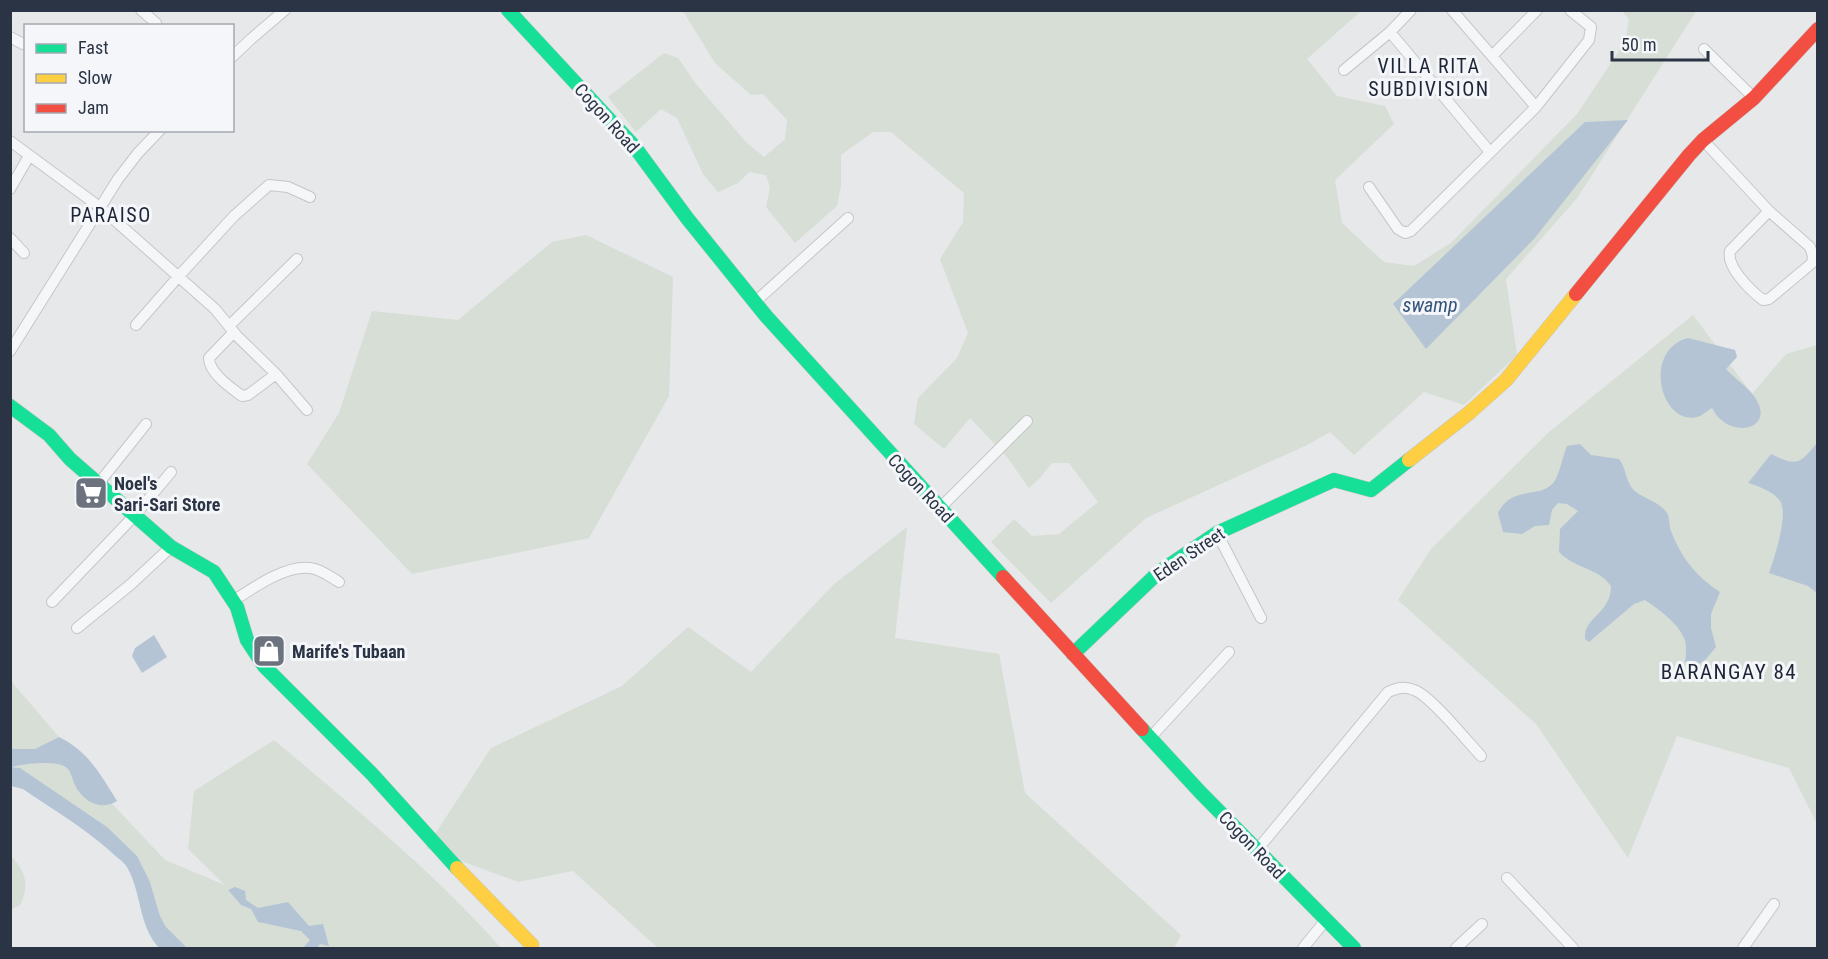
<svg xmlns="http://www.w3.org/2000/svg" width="1828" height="959" font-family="'Roboto Condensed',sans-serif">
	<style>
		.green { fill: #d6ded6 }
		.water { fill: #b4c4d5 }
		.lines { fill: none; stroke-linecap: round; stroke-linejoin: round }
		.street-casing { stroke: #c4c6c8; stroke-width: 12 }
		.fast-casing { stroke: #c4c6c8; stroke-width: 15 }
		.slow-casing { stroke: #c4c6c8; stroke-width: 15 }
		.jam-casing { stroke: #c4c6c8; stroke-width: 15 }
		.street { stroke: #f5f6f7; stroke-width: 10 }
		.fast { stroke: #16e098; stroke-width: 14 }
		.slow { stroke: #ffcf43; stroke-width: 14 }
		.jam { stroke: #f24e42; stroke-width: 14 }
		.labels { text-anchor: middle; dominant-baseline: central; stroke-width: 6; stroke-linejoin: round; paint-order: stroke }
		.street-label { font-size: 18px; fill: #2b3445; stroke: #f4f6f9 }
		.poi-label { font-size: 18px; font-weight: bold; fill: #2b3445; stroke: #f4f6f9; text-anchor: start }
		.neighbourhood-label { font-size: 20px; letter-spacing: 1.5px; fill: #1d2536; stroke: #f4f6f9 }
		.water-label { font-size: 20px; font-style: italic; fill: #34527a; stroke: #f4f6f9 }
		.quarter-label { font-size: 21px; letter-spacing: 1.5px; fill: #1d2536; stroke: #f4f6f9 }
	</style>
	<rect width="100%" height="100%" fill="#e6e8ea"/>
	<path class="green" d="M1694,10L1695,13L1578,197L1506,279L1517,355L1464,405L1424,392L1354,455L1330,432L1307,445L1146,518L1051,603L991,542L1014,519L1032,536L1059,534L1098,502L1069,463H1052L1039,479L1029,488L1007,457L970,418L944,449L914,424L918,398L957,358L968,333L940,259L963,222L964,193L891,132H873L841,155V185L837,206L795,243L766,207L770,187L766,175L749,172L738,183L718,192L703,174L677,118L661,109L636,132L608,97L664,53L678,58L696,84L746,142L764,157L785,139L787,120L763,94L751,95L715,63L683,11H1361L1307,59L1337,96L1385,106L1394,124L1335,180L1342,223L1384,262L1414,266L1451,243L1577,114L1625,42L1629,20L1622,11Z
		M586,235L673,277L669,396L589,538L412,574L307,464L339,413L372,311L458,320L552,242Z
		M1693,315L1752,394L1786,354L1817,345V824L1789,768L1677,736L1628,858L1536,724L1398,600L1431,549L1549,432Z
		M907,527L895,638L999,654L1025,793L1181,935L1174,948H658L573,871L518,882L426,848L491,748L622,686L688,627L751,672L833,585Z
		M10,680L59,737L53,741L165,860L225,885L188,849L194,791L274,740C352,806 433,871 501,948H184L166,927L160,916L150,882L52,791L20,768L11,767V765L42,745L35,749H11Z
		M10,855C26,871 29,883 21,904L11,910Z"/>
	<path class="water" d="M1628,120L1534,239L1426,349L1393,304L1585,122Z
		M1688,338L1735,350L1737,357L1726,369C1736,380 1752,389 1758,403C1772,431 1727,439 1712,408C1708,410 1704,414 1700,416C1661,430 1641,350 1688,338Z
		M1817,443V593L1808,586L1769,573C1774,559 1789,514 1780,501C1774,492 1759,486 1748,483L1771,454C1798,467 1799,464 1817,443Z
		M1580,444L1591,455L1619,459C1627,469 1625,483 1636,492C1645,499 1660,502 1667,513C1670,518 1669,526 1671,531C1682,559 1696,576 1720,592L1711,614V628L1716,647L1706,659L1695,667L1685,662C1686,655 1687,645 1684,638C1677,622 1658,609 1645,600L1634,604L1589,642L1585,639C1583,617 1611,614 1611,586C1597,567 1575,569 1559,552L1560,529L1578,511L1567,504L1558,503L1552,510L1549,525L1535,526L1522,534L1503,532L1498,513C1512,484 1540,500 1554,482C1559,476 1563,455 1567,446Z
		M154,635L167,657L142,673L132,656L135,648Z
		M59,737C89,752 100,774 117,801C102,810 87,804 77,789C73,783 72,773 67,768C58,759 21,764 11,767L20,768L107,827L137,856L150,882L160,916L166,927L187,948H159C138,925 142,893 127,867C123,861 115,856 110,851C83,827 52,809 23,789L11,786V749H35Z
		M235,887L245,891L246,900L258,908L288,902L309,926L323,924L329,946L320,944L317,948H303L310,940L301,931L258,922L251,909L241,905L228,890Z"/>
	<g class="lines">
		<defs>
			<path id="street" d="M141,10L156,23
				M1452,10L1536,107
				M1390,32L1490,152
				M10,37L23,44
				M1704,49L1754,98
				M1492,56L1537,10
				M232,57L251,39L285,10
				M1344,70L1390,32L1411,10
				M1703,140L1769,211L1810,247L1813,256L1812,263L1769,299L1763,300C1751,291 1726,267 1730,251L1769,211
				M10,141L101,208L215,309L237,336L276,374L307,410
				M1369,187L1398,229L1405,233L1411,231L1536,107L1589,40L1591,27L1570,10
				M10,189L29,156
				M10,238L24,253
				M755,302L848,218
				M136,325L178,277L234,216L269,185L288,187L310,197
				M229,326L297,259
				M234,332L209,358C209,373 231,388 242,396L248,395L276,374
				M10,351L118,179L138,153L160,130
				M99,483L146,424
				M940,508L1027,421
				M1217,533L1261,618
				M233,601C253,588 285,565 310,568C321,569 330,577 339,582
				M52,602L135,515L171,472
				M77,628L130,585L171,547
				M1150,738L1229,652
				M1257,850L1388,692C1397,688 1404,686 1414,690C1430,695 1467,741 1481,756
				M1507,878L1573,948
				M1303,948L1325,921
				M1456,948L1482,924
				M1743,948L1774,904"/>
			<path id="fast" d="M508,10L634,146L687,218L766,316L1003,577
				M10,406L49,435L70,459L171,547L214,572L237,607L247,640L264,666L372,774L457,868
				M1073,654L1159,572L1217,533L1334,480L1371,490L1409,460
				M1142,729L1200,792L1354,948"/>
			<path id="slow" d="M1409,460L1469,413L1506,380L1576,294
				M457,868L532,945"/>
			<path id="jam" d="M1576,294L1689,155L1703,140L1754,98L1818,29
				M1003,577L1142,729"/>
		</defs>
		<use href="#street" class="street-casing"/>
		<use href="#fast" class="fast-casing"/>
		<use href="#slow" class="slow-casing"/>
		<use href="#jam" class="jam-casing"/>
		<use href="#street" class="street"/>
		<use href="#fast" class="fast"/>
		<use href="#slow" class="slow"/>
		<use href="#jam" class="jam"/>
	</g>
	<defs>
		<symbol id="supermarket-square" viewBox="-11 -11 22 22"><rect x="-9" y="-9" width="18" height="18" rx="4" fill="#6c737f" stroke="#f4f6f9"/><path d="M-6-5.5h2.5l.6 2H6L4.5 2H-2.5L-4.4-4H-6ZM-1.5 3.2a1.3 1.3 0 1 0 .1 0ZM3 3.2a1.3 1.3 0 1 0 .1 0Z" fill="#fff"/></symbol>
		<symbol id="shop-square" viewBox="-11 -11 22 22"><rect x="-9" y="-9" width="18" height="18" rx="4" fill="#6c737f" stroke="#f4f6f9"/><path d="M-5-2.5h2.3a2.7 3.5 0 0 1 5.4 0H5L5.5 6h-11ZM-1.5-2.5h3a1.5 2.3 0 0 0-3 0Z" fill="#fff"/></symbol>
	</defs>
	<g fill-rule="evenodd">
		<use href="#supermarket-square" x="72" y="474" width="38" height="38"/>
		<use href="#shop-square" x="250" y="632" width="38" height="38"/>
	</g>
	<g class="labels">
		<g class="street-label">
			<text transform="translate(607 118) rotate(48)">Cogon Road</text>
			<text transform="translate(921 488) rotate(47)">Cogon Road</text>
			<text transform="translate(1189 554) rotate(-34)">Eden Street</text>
			<text transform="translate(1252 845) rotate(46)">Cogon Road</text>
		</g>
		<g class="poi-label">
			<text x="114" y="483">Noel's<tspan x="114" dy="21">Sari-Sari Store</tspan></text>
			<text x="292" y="651">Marife's Tubaan</text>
		</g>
		<g class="neighbourhood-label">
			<text x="1429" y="66">VILLA RITA<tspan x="1429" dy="23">SUBDIVISION</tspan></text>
			<text x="111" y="215">PARAISO</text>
		</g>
		<g class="water-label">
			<text x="1430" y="305">swamp</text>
		</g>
		<g class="quarter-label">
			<text x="1729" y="672">BARANGAY 84</text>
		</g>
	</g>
	<rect width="1828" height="959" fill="none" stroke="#2b3445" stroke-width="24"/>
	<rect x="24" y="24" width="210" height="108" fill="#f4f6f9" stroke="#a4a8b1" stroke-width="1.5"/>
	<rect x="36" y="44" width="30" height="9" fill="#16e098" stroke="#a4a8b1" stroke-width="1.5"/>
	<text x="78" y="54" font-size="18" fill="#2b3445">Fast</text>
	<rect x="36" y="74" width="30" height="9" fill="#ffcf43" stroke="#a4a8b1" stroke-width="1.5"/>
	<text x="78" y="84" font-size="18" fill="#2b3445">Slow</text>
	<rect x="36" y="104" width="30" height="9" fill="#f24e42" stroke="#a4a8b1" stroke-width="1.5"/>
	<text x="78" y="114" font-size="18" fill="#2b3445">Jam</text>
	<path d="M1612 51v9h96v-9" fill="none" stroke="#2b3445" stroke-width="3"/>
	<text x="1621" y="51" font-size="18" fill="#2b3445" stroke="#f4f6f9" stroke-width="4.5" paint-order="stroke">50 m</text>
</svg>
